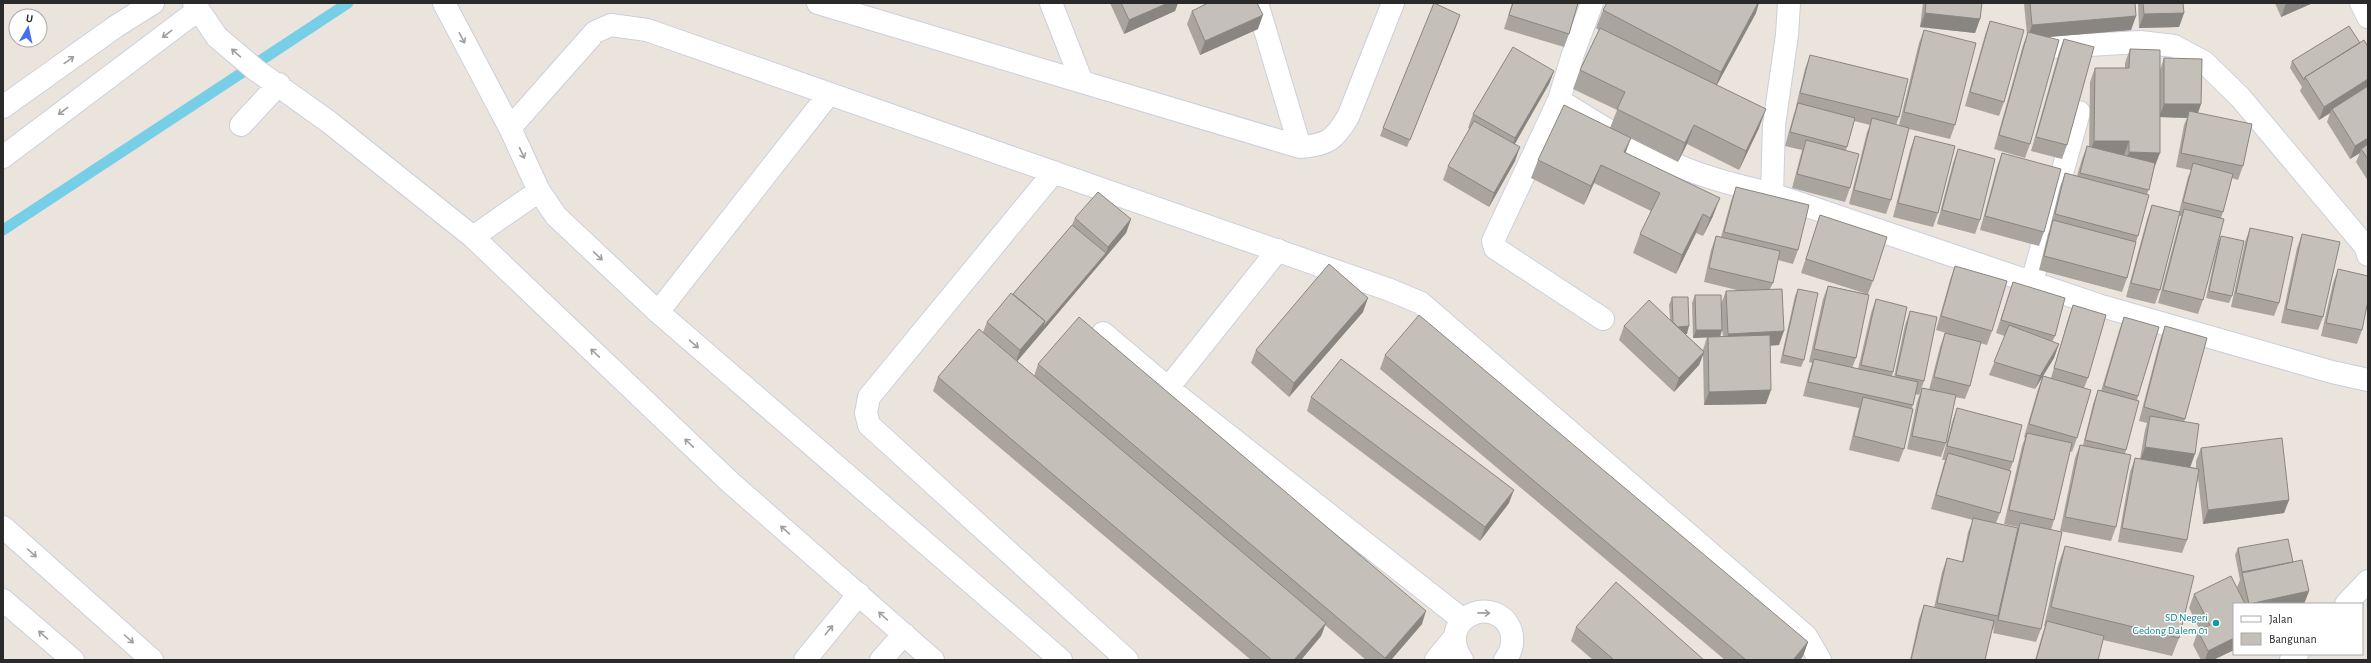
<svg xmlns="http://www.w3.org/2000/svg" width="2371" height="663" font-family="'Alegreya Sans',sans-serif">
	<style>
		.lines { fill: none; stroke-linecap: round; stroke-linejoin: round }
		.stream { stroke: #77cee7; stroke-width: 11 }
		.street-casing { stroke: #cbcfdb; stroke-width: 24 }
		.street { stroke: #fff; stroke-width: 22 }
		.wall { fill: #a9a49e; fill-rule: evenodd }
		.shaded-wall { fill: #898681 }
		.building { fill: #c4bfb8; stroke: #898681 }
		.oneway { stroke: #9f9f9f }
		.culture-dot { fill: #0f9aa8; stroke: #fff; stroke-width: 1.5 }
		.labels { text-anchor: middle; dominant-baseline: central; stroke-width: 3; stroke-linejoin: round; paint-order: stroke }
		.culture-label { font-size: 11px; fill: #0d838f; stroke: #fff; text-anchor: end }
	</style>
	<rect width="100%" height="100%" fill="#ebe4dd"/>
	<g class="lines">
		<path class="stream" d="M3,230L348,3"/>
		<defs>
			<path id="street" d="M194,3L217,37L256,70L329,122L473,237L731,483L933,660
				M444,3L510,128L539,191L556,216L658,312L1061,660
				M818,3L1300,147L1257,3
				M1051,3L1082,82
				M1592,3L1573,54L1559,100C1597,124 1637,149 1679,166C1709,179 1741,186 1772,194
				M1789,3L1787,35L1774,125L1772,194L2098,305L2332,372L2368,380
				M2361,3L2368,17
				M2036,48L2140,42L2174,46L2204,62L2240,97L2365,246L2368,255
				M1559,100L1493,241L1495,248L1603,319
				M3,107L115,27L153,3
				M241,125L279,84
				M510,128L595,32L611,25L647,30L1390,290L1421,303L1806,636L1820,660
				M1300,147C1328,145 1334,140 1348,117L1393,3
				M3,157L198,10
				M1054,172L869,397L866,413L869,425L1127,660
				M473,237L539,191
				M2032,282L2079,112
				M658,312L829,94
				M1103,333L1168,388L1463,620
				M1168,388L1278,250
				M3,527L152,660
				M3,600L73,660
				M2346,604L2368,581
				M805,660L859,594
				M881,660L904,634
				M1436,660L1454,638
				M1462,660C1434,617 1497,592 1511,631C1514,642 1512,651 1505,660
				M2291,660L2297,654"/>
		</defs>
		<use href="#street" class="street-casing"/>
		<use href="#street" class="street"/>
	</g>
	<path class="wall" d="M1110,3H1178L1175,11L1124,34Z
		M1512,3H1578L1569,34L1564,47L1504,29Z
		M1923,3H1982L1980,19L1975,33L1920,27Z
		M2024,3H2135L2136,16L2131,30L2047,37L2030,144L2025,158L1994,149L2023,45L2027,35Z
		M2138,3H2183L2184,13L2179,27L2139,28Z
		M2275,3H2313L2281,17Z
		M1603,10L1756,13L1717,85L1759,128L1739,170L1687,144L1678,162L1610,128L1617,110L1573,89L1580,70L1599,30L1596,28Z
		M1192,11L1258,29L1200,55L1187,24Z
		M1990,21L2004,102L1999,116L1965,106L1985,35Z
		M1458,22L1407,147L1380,136L1383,128Z
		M1924,30L1955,125L1950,139L1909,129L1891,200L1886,214L1849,204L1867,132L1870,125L1854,121L1846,150L1850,188L1845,202L1792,188L1802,150L1785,146L1793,117L1796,107V106L1805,69L1810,55L1899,117L1896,125H1899L1919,43Z
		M2064,39L2067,145L2062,159L2031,151L2059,52Z
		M2360,43L2368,47V181L2356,162L2360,153L2350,159L2327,122L2330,113L2319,120L2300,91L2302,87L2290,68L2292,61Z
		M2130,49L2160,70L2164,58L2201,104L2198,113L2243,166L2238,180L2232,178L2223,212L2221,218L2203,300L2198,314L2158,303L2179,223L2181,216H2179L2160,290L2155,304L2126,297L2147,219L2152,205L2179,212L2188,177L2191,170L2176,167L2184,125L2187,118L2160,117L2155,166L2147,195L2138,236L2136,242L2127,278L2122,292L2039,270L2048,234L2050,228V227L2060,187L2065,173L2077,176L2082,159L2087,146H2089L2090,82L2095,68H2125V63Z
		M1554,71L1549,84L1515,144V161L1489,207L1443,180L1448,166L1470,129L1468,128L1473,114Z
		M1915,136L1938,213L1933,227L1893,217L1910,150Z
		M1631,138L1625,152L1713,216L1703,236L1696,233L1676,274L1633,253L1640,234L1651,211L1594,183L1584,205L1531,178L1538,160Z
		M1958,149L1980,220L1975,234L1937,224L1953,163Z
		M2002,153L2044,232L2039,246L1980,230L1997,167Z
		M1736,187L1798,250L1793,264L1778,260L1773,283L1770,289L1779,345L1770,346L1766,404L1704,405L1703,355L1699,365L1674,392L1619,340L1624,326L1670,319L1669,305L1672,297L1687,334H1685L1703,350L1707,337L1693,338L1692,303L1695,295L1721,304L1726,291H1741L1704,282L1711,250L1716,236L1721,237L1731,201ZM1722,330L1723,336H1720Z
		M1820,215L1873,281L1868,294L1856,358L1852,368L1858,369L1871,313L1876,299L1893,372L1892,377H1894L1905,325L1910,311L1924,381L1919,395L1915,394L1904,449L1899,462L1849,450L1859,408L1803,396L1809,373L1812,363L1809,362L1823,299L1828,286L1867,294L1801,273Z
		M1075,218L1131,219L1126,233L1017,361L1034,376L1038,364L1422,624L1391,660H1366L1325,625L1321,636L1301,660H1251L933,391L938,377L983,332L987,322L1013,294L1072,225Z
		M2250,228L2279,303L2274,316L2231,307L2245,242Z
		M2302,234L2323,317L2318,330L2281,323L2297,248Z
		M2221,236L2232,296L2229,303L2206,298L2218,243Z
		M1955,266L1992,331L1987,345L1980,343L1970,386L1965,399L1955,397L1946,443L1941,457L1907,449L1917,402L1922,388L1929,390L1940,347L1945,333L1956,336L1936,330L1950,280Z
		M2338,269L2362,330L2357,344L2321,336L2333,283Z
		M2013,282L2055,336L2052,342L2059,344L2054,358L2035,389L1989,375L2005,336L1996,333L2008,296Z
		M1798,289L1804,360L1801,367L1780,363L1795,296Z
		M2073,305L2088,378L2084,388L2077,438L2072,452L2070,451L2054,520L2051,530L2041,629L2036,642L1993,633L1995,624L1993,630H1992L1985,660H1910L1919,619L1924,605L1934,608L1942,572L1947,558L1962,562L1968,532L1973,520L1931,509L1945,460H1942L1952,422L1957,408L2013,462L2010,470L2000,513L1996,523L2018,529V527L2004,524L2022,446L2025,438L2024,437L2038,389L2043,376L2051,378L2068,319Z
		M1363,312L1289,397L1251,363L1256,350Z
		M2124,317L2138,396L2125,454L2116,527L2111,541L2060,531L2075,458L2080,445H2083L2093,404L2098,390L2101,391L2119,331Z
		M2165,326L2185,419L2184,422L2190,467L2196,468V461L2201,448L2289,500L2284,513L2203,524L2198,478L2187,540L2182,553L2118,542L2130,472L2135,458L2140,459L2145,430L2147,423L2139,421L2160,340Z
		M1385,355L1808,642L1803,656L1800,660H1725L1380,369Z
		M1311,397L1509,503L1480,541L1307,411Z
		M2065,546L2179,638L2172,656L2103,640L2098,660H2035L2042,635L2045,626H2044L2058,565Z
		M2238,548L2293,562L2309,591L2304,604H2234V650L2213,660H2201L2193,645L2198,631L2200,630L2189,608L2194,594L2238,590L2237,587L2240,580L2235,555Z
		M1576,627L1704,660H1593L1571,641Z"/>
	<path class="shaded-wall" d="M1168,3H1178L1175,11L1124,34L1129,20Z
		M1758,3H1759L1756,13L1714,90L1721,72Z
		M2286,3H2313L2281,17Z
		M1925,13L1980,19L1975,33L1920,27Z
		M2184,13L2179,27L2139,28L2144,14Z
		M1263,15L1258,29L1200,55L1205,41Z
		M2136,16L2131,30L2027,39L2032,25Z
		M1554,71L1549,84L1510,152L1515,138Z
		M2368,79V90L2332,109L2330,113L2319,120L2324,107Z
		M2164,104H2201L2196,118L2189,111L2187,118L2159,117Z
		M1766,109L1759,128L1739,170L1746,151Z
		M1694,125L1687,144L1678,162L1685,143Z
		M1631,138L1624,157V152Z
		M2368,138V148L2361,149L2360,153L2350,159L2355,146Z
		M2094,141H2129L2124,155L2089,154Z
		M1520,147L1515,161L1489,207L1494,193Z
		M2129,152L2160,153L2155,166H2124Z
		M1601,165L1594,183L1584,205L1591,186Z
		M1720,198L1713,216L1703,236L1710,218Z
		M1703,214L1696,233L1676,274L1682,255Z
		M1131,219L1126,233L1015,364L1020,350L1045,321L1106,253L1108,247Z
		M1368,298L1363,312L1289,397L1294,383Z
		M1689,326L1687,334H1670L1673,327Z
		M1696,330H1722L1720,337L1693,338Z
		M1784,331L1779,345L1723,347L1728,334Z
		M2059,344L2054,358L2035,389L2040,376Z
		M1704,352L1699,365L1674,392L1679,378Z
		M1771,390L1766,404L1704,405L1709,392Z
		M2145,447L2195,454L2190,468L2140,461Z
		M1514,490L1509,503L1480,541L1485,527Z
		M2289,500L2284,513L2203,524L2208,510Z
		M2309,591L2304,604H2249Z
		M1426,611L1422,624L1391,660H1385V658Z
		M1326,623L1321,636L1301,660H1294Z
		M2234,638V650L2213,660H2205L2208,651Z
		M1808,642L1803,656L1800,660H1793Z"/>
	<path class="building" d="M1121,3H1168L1129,20Z
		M1208,3H1257L1263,15L1205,41L1192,11Z
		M1434,3L1460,15L1410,140L1383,128Z
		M1513,3H1578L1569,34L1509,15Z
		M1607,3H1758L1721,72L1603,10Z
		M1926,3H1982L1980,19L1925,13Z
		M2030,3H2135L2136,16L2032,25Z
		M2143,3H2183L2184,13L2144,14Z
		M1990,21L2024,30L2004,102L1970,92Z
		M2349,26L2360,43L2305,77L2304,80L2292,61Z
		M1600,28L1766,109L1746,151L1694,125L1685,143L1617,109L1625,92L1580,70Z
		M1924,30L1976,43L1955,125L1904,112Z
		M2028,32L2059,40L2030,144L1999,135Z
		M2064,39L2094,47L2067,145L2036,137Z
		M2364,40L2368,47V79L2324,107L2305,77Z
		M1513,47L1554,71L1515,138L1473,114Z
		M2130,49L2160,50V153L2129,152V141H2094L2095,68H2129Z
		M1810,55L1908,79L1899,117L1800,93Z
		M2164,58L2202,59L2201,104H2164Z
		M2368,86V138L2355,146L2332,109Z
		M1798,103L1855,118L1847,147L1790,132Z
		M1564,105L1631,138L1624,152L1720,198L1710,218L1703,214L1682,255L1640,234L1660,193L1601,165L1591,186L1538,160Z
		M2189,111L2252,124L2243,166L2181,153Z
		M1872,118L1909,128L1891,200L1854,190Z
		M1474,121L1520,147L1494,193L1448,166Z
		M1915,136L1955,146L1938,213L1898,203Z
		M1806,140L1859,154L1850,188L1797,174Z
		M2368,144V159L2361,149Z
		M2087,146L2155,163L2149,190L2080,173Z
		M1958,149L1995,159L1980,220L1942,210Z
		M2002,153L2061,169L2044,232L1985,216Z
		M2193,163L2233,174L2223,212L2183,202Z
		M2065,173L2149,195L2138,236L2055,214Z
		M1736,187L1809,205L1798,250L1724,232Z
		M1098,192L1131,219L1108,247L1075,218Z
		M2152,205L2180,212L2160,290L2131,283Z
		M2184,209L2224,219L2203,300L2163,290Z
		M1820,215L1887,237L1873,281L1806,259Z
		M2053,220L2136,242L2127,278L2044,256Z
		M1072,225L1106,253L1042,328L1045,321L1013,294Z
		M2250,228L2293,237L2279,303L2236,293Z
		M2302,234L2340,242L2323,317L2286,309Z
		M1716,236L1780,251L1773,283L1709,268Z
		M2221,236L2244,241L2232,296L2209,291Z
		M1329,264L1368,298L1294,383L1256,350Z
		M1955,266L2007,281L1992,331L1941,316Z
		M2338,269L2368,276V301L2362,330L2326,323Z
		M2013,282L2065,298L2055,336L2001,320Z
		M1828,286L1869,295L1856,358L1814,349Z
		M1782,289L1784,331L1728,334L1726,291Z
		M1798,289L1818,293L1804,360L1783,355Z
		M1011,293L1045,321L1020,350L987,322Z
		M1695,295H1721L1722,330H1696Z
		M1672,297H1688L1689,326L1678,327L1673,322Z
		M1876,299L1907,307L1893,372L1861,365Z
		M1649,300L1704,352L1679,378L1624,326Z
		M2073,305L2106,315L2088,378L2054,368Z
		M1910,311L1937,317L1924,381L1896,375Z
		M1419,315L1808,642L1793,660H1746L1385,355Z
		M1079,317L1426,611L1385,658L1038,364Z
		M2124,317L2159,327L2138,396L2104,386Z
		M2009,325L2059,344L2040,376L1994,362Z
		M2165,326L2207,338L2185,419L2144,407Z
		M979,329L1326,623L1294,660H1272L938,377Z
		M1945,333L1981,342L1970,386L1934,377Z
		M1770,335L1771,390L1709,392L1708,337Z
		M1341,359L1514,490L1485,527L1311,397Z
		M1814,359L1918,382L1913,405L1808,382Z
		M2043,376L2091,390L2077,438L2029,424Z
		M1922,388L1956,395L1946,443L1912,436Z
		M2098,390L2139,401L2126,450L2085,440Z
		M1863,397L1913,409L1904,449L1854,436Z
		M1957,408L2022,425L2013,462L1947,446Z
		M2150,416L2199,424L2195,454L2145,447Z
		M2027,433L2072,443L2054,520L2009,510Z
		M2282,438L2289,500L2208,510L2201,448Z
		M2080,445L2131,455L2116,527L2065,517Z
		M1948,453L2011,471L2000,513L1936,495Z
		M2135,458L2199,469L2187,540L2122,528Z
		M1973,518L2018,528L1998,616L1937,603L1947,558L1963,562Z
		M2020,523L2062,532L2041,629L1998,620Z
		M2288,539L2293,562L2242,572L2238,548Z
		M2065,546L2194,576L2179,638L2051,607Z
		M2302,560L2309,591L2249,604L2242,573Z
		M2231,576L2245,604H2234V638L2208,651L2198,631L2210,625L2194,594Z
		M1616,582L1704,660H1614L1576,627Z
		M1924,605L1994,621L1985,660H1911Z
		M2047,621L2104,636L2098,660H2036Z"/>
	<defs><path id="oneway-shaft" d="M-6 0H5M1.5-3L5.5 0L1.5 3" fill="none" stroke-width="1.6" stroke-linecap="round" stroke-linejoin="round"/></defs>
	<g class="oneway">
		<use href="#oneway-shaft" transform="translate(167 34) rotate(143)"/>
		<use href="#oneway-shaft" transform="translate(462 38) rotate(62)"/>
		<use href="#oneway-shaft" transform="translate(236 53) rotate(-139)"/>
		<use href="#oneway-shaft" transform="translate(69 60) rotate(-36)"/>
		<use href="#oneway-shaft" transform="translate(63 111) rotate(143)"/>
		<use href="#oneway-shaft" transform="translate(522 153) rotate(65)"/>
		<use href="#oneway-shaft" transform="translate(598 256) rotate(43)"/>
		<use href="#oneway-shaft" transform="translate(694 344) rotate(41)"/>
		<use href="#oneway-shaft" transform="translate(595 353) rotate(-136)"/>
		<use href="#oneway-shaft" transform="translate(689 443) rotate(-136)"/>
		<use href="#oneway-shaft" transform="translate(785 530) rotate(-139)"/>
		<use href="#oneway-shaft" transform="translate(32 553) rotate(42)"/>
		<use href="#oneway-shaft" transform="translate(1484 613) rotate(1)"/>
		<use href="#oneway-shaft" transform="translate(883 616) rotate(-138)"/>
		<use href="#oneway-shaft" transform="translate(829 630) rotate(-51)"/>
		<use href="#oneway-shaft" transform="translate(43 635) rotate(-139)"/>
		<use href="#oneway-shaft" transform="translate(129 639) rotate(42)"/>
	</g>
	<circle class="culture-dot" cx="2216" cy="623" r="4"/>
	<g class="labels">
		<g class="culture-label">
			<text x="2208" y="617">SD Negeri<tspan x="2208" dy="13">Gedong Dalem 01</tspan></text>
		</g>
	</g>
	<rect width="2371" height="663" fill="none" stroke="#2a2a2a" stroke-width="8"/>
	<rect x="2233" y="603" width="130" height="52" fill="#ffffff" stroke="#aaaaaa"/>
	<rect x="2241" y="616" width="20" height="6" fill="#ffffff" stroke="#aaaaaa"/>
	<text x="2269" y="623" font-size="12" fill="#2a2a2a">Jalan</text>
	<rect x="2241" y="633" width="20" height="12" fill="#c4bfb8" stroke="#aaaaaa"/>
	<text x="2269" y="643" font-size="12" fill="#2a2a2a">Bangunan</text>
	<g transform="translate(28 28) rotate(9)"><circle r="19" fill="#ffffff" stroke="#aaaaaa"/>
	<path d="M0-3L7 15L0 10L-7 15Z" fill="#476eee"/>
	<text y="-6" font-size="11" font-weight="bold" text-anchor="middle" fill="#2a2a2a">U</text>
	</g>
</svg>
